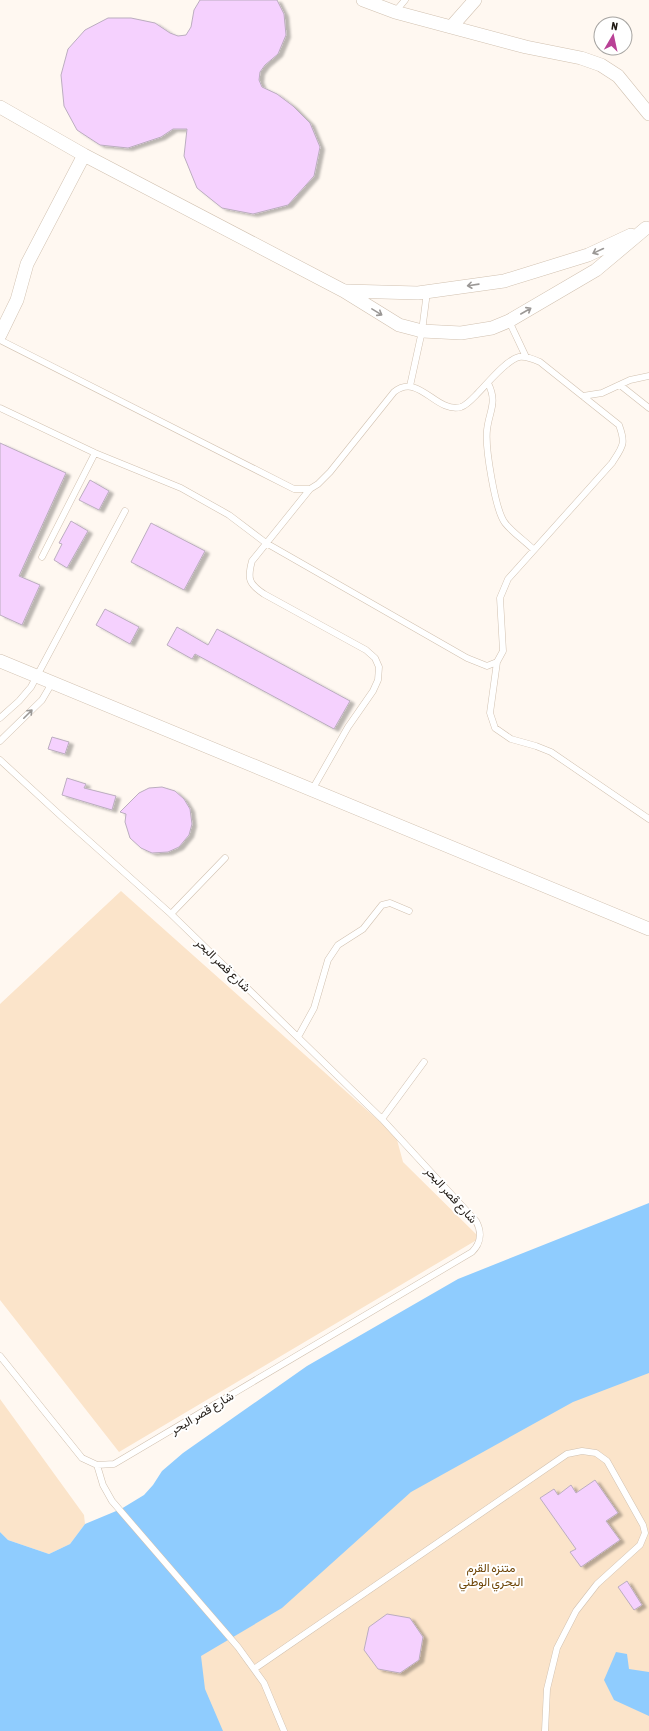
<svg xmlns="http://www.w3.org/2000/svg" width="649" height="1731" font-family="'Asap Condensed',Vazirmatn,sans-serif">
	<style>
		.green { fill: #fbe4ca }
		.water { fill: #8fccfe }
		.building { fill: #f5d1fe; stroke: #bbadbf; filter: url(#shadow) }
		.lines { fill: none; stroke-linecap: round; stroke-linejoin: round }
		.service-casing { stroke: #d1c1b0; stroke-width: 7 }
		.minor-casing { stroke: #d1c1b0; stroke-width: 14 }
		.service { stroke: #fff; stroke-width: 6 }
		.minor { stroke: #fff; stroke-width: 13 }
		.oneway { stroke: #9b9896 }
		.labels { text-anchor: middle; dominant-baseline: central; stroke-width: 4; stroke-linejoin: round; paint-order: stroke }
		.street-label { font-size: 12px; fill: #211b15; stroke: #fff }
		.park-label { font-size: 12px; fill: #6e4507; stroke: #fff }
	</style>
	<defs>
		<filter id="shadow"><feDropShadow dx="4.5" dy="2.5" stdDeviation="1" flood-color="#0004"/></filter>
	</defs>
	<rect width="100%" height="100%" fill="#fff8f1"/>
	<path class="green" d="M121,891L396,1136L403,1162L480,1238L119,1452L0,1300V1004Z
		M649,1343V1731H53L396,1445Z
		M0,1399L84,1515L85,1524L70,1544L49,1554L8,1540L0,1532Z"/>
	<path class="water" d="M649,1203V1373L573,1402L411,1492L282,1608L201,1656L205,1689L223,1731H0V1532L8,1540L49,1554L70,1544L85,1524L121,1509L144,1495L153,1485L162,1471L183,1453L307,1366L458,1279Z
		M616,1652L627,1654L629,1669L649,1672V1716L614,1700L604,1680Z"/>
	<path class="building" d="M200,0H277L284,14L286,35L278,54L265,65L260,72L259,80L262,87L277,94L293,106L310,123L320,147L314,176L288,205L253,214L222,208L197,188L184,156L187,129H173L161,137L128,148L100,145L77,130L64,106L61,75L68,49L85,30L108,18H131L155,23L170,33L178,36L186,35L191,27L194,10Z
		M0,443L66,473L19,576L40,585L22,625L0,615Z
		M90,480L109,491L99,510L79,500Z
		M71,521L88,531L67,568L54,560L62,544L59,543Z
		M151,523L205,551L184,590L131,562Z
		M105,609L139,627L130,644L96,625Z
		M177,627L208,645L217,629L350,701L334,729L195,654L192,659L167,645Z
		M52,737L69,742L65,754L48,749Z
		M67,778L86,784L84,788L116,796L112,810L62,795Z
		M162,787L175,791L184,799L190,809L192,824L189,835L179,847L168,852L152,853L141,848L130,838L125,822L126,814L120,812L139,793L149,788Z
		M595,1480L618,1513L606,1521L620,1540L581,1567L570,1552L576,1549L540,1498L554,1489L558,1495L571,1485L576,1493Z
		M627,1581L642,1605L634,1610L618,1587Z
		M387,1614L410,1618L423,1637L419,1660L400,1673L378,1669L364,1650L369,1627Z"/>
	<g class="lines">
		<defs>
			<path id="service" d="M395,12L405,0
				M509,321L526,357
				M0,340L294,489H310L318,484L330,472L394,392C419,372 436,414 461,407C467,405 473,398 478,393C487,384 506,360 519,357C526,356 533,359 540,362L619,425C626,444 623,446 612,463L508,579L500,598L503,651L497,662L490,713L495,728L511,739L536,746L551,752L649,819
				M488,383C498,403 489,411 487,430C485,447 495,510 505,523C513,533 525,541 534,550
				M620,385L649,408
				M410,386L422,331L427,292
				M583,396L602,393L630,380L649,376
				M0,408L95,453L181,488L229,515L266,543L467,658L487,666L497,662
				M310,489L252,561C247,579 249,584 264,594L366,650L375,658L379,667L378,680L373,691L348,727L312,790
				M42,557L95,453
				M0,718L19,701L31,687L125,511
				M0,741L42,700L52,683
				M0,760L61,816L171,914L382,1119L476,1221C482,1232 481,1243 472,1252L114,1464L97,1465L82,1458L0,1356
				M171,914L225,858
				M298,1037L314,1008L328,960L338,945L363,929L382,905L390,903L409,911
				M382,1119L424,1062
				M97,1465L103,1485L112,1501L238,1647L264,1683L284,1731
				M254,1669L567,1454L582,1451L596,1453L607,1461L643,1525L645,1533L640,1545L597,1584L576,1611L557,1648L547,1689L545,1731"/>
			<path id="minor" d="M363,0L395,12L526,47L581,58L601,65L618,76L649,114
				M452,26L475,0
				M0,107L84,155L344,291L399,325L422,331L461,333L492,328L509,321L596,270L646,228
				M346,291L418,293L504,281L588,255L631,235
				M0,335L17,300L27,264L84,155
				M0,661L649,929"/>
		</defs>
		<use href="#service" class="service-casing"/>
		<use href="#minor" class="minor-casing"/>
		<use href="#service" class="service"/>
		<use href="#minor" class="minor"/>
	</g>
	<defs><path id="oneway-shaft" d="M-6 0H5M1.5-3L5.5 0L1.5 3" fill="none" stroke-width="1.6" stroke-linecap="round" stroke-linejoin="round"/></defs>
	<g class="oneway">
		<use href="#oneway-shaft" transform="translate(598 251) rotate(155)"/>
		<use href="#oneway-shaft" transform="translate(473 285) rotate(172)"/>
		<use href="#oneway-shaft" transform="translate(526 311) rotate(-30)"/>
		<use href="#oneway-shaft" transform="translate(377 312) rotate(31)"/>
		<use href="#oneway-shaft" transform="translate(28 714) rotate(-45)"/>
	</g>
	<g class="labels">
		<g class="street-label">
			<text transform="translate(223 965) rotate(44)">شارع قصر البحر</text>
			<text transform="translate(451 1195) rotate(48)">شارع قصر البحر</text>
			<text transform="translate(202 1413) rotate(-31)">شارع قصر البحر</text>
		</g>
		<g class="park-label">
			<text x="491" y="1568">متنزه القرم<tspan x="491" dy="14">البحري الوطني</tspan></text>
		</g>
	</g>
	<g transform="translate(613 36) rotate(9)"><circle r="19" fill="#ffffff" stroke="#a6a4a1"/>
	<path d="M0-3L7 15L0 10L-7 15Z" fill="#b94196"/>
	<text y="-6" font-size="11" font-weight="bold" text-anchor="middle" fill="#211b15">N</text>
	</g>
</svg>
